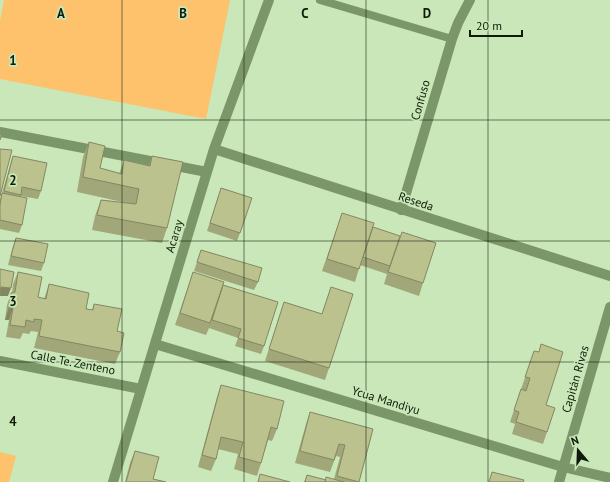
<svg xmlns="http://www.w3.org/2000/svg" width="610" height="482" font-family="'PT Sans',sans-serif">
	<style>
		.green { fill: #fec16c }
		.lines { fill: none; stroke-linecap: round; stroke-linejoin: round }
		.lane { stroke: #7b976a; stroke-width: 8 }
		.street { stroke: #7b976a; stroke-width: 10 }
		.wall { fill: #a1a779 }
		.shaded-wall { fill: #838863 }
		.building { fill: #bbc28d; stroke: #838863 }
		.grid { fill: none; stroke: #0f1a08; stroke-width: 1; stroke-opacity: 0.55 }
		.labels { text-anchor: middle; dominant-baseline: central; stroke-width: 3.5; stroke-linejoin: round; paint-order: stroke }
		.street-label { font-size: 12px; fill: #0f1a08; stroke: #c9e7b8 }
		.grid-label { font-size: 13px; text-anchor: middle; font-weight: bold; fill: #0f1a08; stroke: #c9e7b8; stroke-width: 3.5; stroke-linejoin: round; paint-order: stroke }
	</style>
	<rect width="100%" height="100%" fill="#c9e7b8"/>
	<path class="green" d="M4,0H230L206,119L0,79V21Z
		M0,452L16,456L9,482H0Z"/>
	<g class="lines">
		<path class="lane" d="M320,0L452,39"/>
		<path class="street" d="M0,132L207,172
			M214,149L610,276
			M401,210L452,39L458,23L470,0
			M155,344L563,467L610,478
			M0,361L141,389
			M113,482L214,149L269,0
			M559,482L610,307"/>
	</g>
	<path class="wall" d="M89,142L100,168L119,174L124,160L149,165L152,156L167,228L162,243L92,230L95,216L101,200L127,203L77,192L83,157Z
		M13,156L41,191L38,199L21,196L22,225L19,233L0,229V199L2,193L10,165Z
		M221,188L240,233L237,241L207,231Z
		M342,213L373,227L423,283L419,296L384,284L387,274L360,265L355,282L322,271Z
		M16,238L44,263L41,271L8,265L13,246Z
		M201,250L258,282L254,290L194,271Z
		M18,272L38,297L44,299L49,284L86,309L92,310L94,304L117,331L120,352L115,364L34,348L38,332L31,331L29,334L23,333L20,339L6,337L9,320H5L7,305L11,293H12L13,284Z
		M193,272L223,285L264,346L261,354L235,346L238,338L209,328L206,335L175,325Z
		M331,287L329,368L325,380L265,361L284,302L322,314Z
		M534,351L546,405L547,432L543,444L512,434L515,424L510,422Z
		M221,385L277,429L272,441L268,440L261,463L257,476L234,469L238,454L218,449L216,459L211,471L198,467L217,397Z
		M310,412L373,429L359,482H304L307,475L325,480L334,479L340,457L336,456L330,472L295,463L306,424Z
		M135,451L153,479L166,482H125L130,463Z"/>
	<path class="shaded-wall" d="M1,287L11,288L8,296H0Z
		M9,307L13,308L9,320H5Z"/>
	<path class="building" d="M0,134H2L0,140Z
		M89,142L105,146L100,168L122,174L124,160L150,166L152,156L183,162L167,228L97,215L101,200L136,204L139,189L83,177Z
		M0,149L12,150L0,196Z
		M13,156L47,163L41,191L22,187L21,195L4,191Z
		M221,188L252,198L240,233L210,223Z
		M2,193L27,198L22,225L0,220V205Z
		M342,213L374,223L359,269L327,259Z
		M373,227L400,236L390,266L363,257Z
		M402,232L436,243L423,283L388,272Z
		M16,238L48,244L44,263L11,256Z
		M201,250L262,268L258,282L197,262Z
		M0,269L14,272L11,288L1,287L0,296Z
		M18,272L42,277L38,297L46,299L49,284L89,293L86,309L93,310L94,304L122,309L117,331L124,333L120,352L39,336L42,320L34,319V322L26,320L25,327L10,325L13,308L9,307L11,293L15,292Z
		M193,272L224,282L210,323L180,313Z
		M223,285L278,302L264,346L238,338L241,329L212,320Z
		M331,287L353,294L329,368L269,349L284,302L322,314Z
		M541,344L563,352L546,405L555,408L547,432L516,422L519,412L514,410L521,389L526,391L530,378L525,377L534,351L539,352Z
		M221,385L284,401L277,429L271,427L261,463L239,457L243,442L221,437L216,459L202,455Z
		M310,412L373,429L359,482L337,476L345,445L339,444L334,460L300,451Z
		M135,451L159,457L153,479L166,482H126Z
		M492,472L524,480L523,482H489Z
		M260,474L290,482H258Z
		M307,475L326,480L325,482H305Z
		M326,477L344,482H325Z"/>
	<path class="grid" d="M122,0V482M244,0V482M366,0V482M488,0V482M0,120H610M0,241H610M0,362H610"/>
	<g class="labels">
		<g class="street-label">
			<text transform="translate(420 100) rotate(-74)">Confuso</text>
			<text transform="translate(416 201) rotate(18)">Reseda</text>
			<text transform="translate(174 236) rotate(-73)">Acaray</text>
			<text transform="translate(73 362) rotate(11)">Calle Te. Zenteno</text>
			<text transform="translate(575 379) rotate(-74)">Capitán Rivas</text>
			<text transform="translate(386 400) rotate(17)">Ycua Mandiyu</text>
		</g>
	</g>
	<g class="grid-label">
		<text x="61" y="18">A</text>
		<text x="183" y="18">B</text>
		<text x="305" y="18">C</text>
		<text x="427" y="18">D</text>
		<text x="13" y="65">1</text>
		<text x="13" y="185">2</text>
		<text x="13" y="306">3</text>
		<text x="13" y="426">4</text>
	</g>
	<g transform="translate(578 450) rotate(341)" stroke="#c9e7b8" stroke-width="3" paint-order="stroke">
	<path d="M0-3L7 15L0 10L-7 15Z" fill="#0f1a08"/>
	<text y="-6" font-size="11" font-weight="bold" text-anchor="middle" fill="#0f1a08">N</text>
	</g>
	<path d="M470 30v6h52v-6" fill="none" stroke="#0f1a08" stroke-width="2"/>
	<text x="476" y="30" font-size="12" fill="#0f1a08" stroke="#c9e7b8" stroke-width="3" paint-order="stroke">20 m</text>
</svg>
